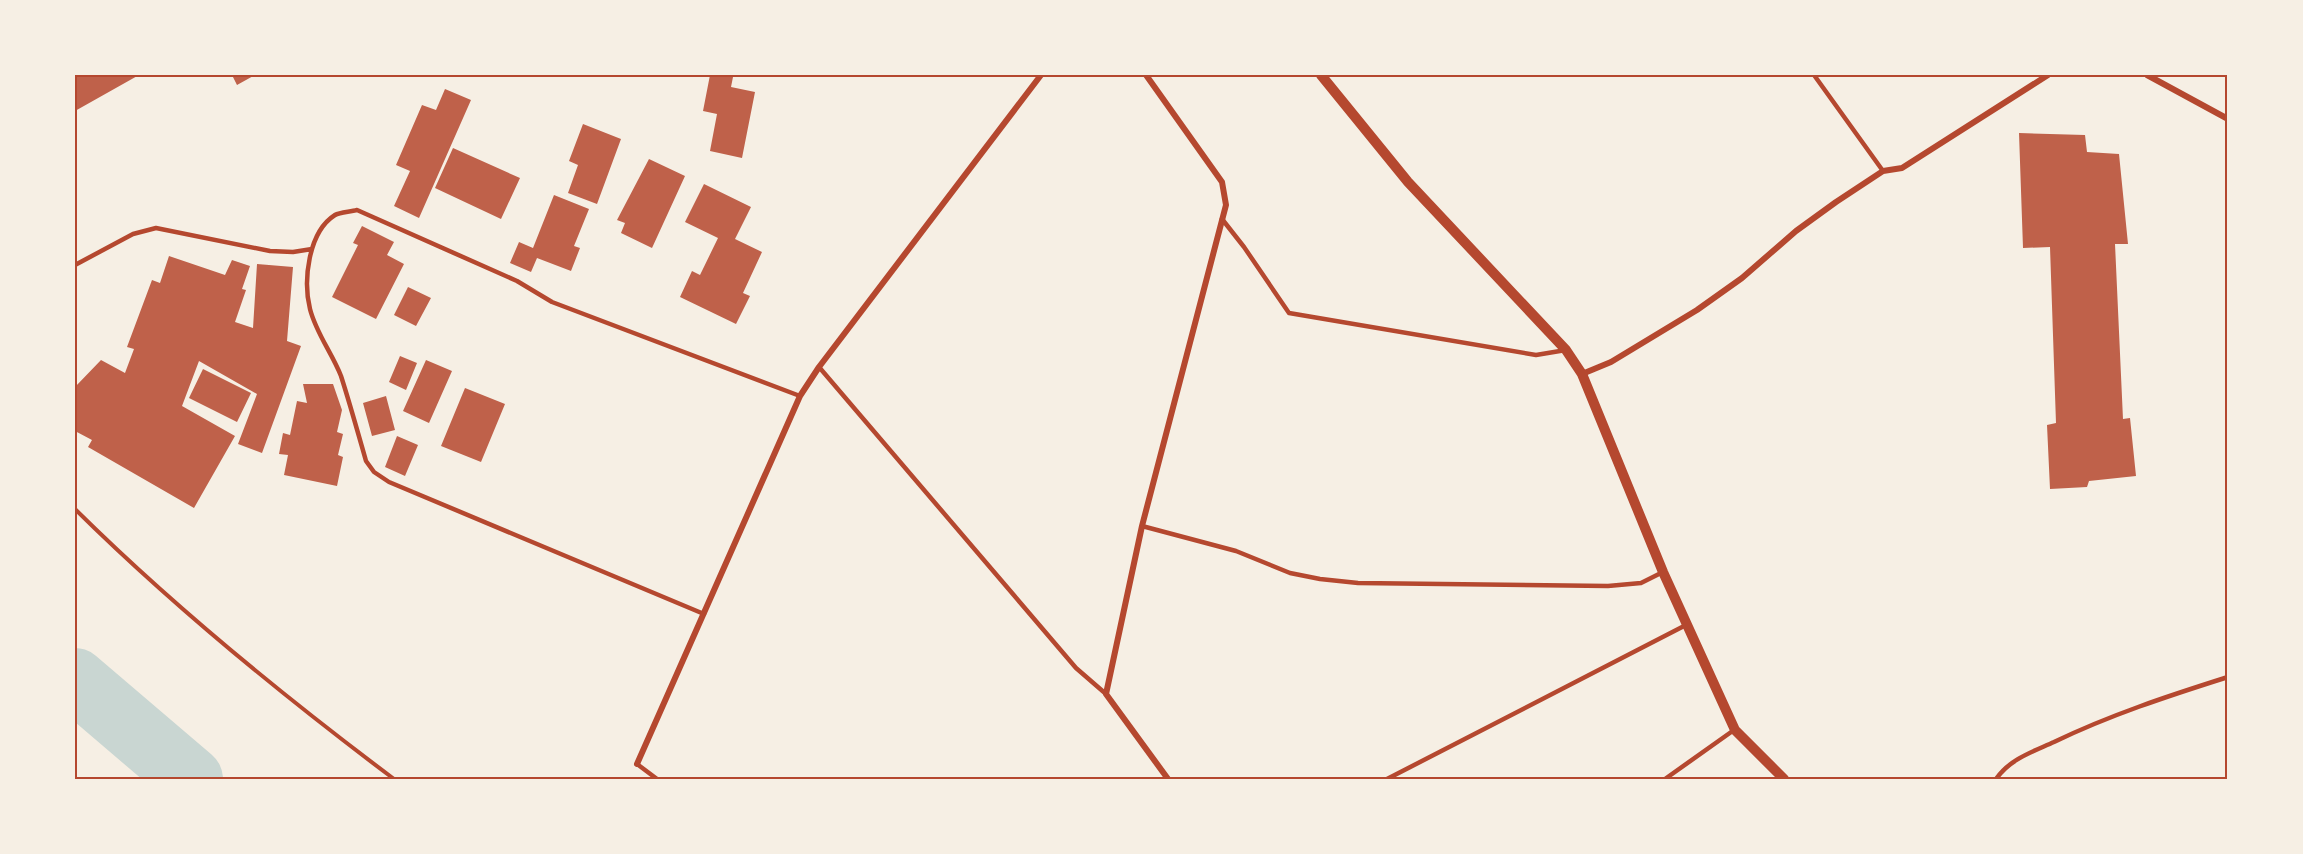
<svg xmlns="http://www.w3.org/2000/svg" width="2303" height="854" font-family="Barlow,sans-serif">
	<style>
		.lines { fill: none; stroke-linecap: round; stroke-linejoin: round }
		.river { stroke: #c9d6d2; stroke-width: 64 }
		.building { fill: #bf614a }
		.path { stroke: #b5482f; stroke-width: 4 }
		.service { stroke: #b5482f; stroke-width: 4.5 }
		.minor { stroke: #b5482f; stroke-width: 6 }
		.tertiary { stroke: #b5482f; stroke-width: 10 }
		.neatline { fill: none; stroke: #b5482f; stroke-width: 2 }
	</style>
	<rect width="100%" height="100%" fill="#f6efe4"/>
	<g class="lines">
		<path class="river" d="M75,680L191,779"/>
	</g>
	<path class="building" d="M75,75H139L75,111Z
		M232,75H255L237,85Z
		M710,75L733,77L731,87L755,92L742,158L710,151L717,114L703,111Z
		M445,89L471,100L419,218L394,206L410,171L396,165L422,105L436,110Z
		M583,124L621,139L597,204L568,193L578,165L569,161Z
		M2019,133L2085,135L2087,152L2119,154L2128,244H2115L2123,419L2130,418L2136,476L2089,481L2087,487L2050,489L2047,425L2056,423L2050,247L2023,248Z
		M453,148L520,178L501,219L435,188Z
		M649,159L685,176L652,248L621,233L625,223L617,220Z
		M704,184L751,207L735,239L762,252L743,293L750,296L736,324L680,297L692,271L700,275L718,238L685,222Z
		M554,195L589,209L574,246L580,248L571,271L537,258L531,272L510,263L519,242L533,248Z
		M362,226L394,242L387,255L404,264L376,319L332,297L358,245L353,243Z
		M169,256L225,275L232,260L250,266L242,289L246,290L235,322L253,328L257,264L293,267L287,341L301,346L262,453L238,444L257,394L199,361L182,406L235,436L194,508L88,447L92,440L75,431V387L101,360L125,373L134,349L127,347L152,280L160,283Z
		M408,287L431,298L416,326L394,315Z
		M400,356L417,363L406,390L389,382Z
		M426,360L452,371L429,423L403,411Z
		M203,369L251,393L237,422L189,398Z
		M303,384H333L342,410L337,432L343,434L338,455L343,457L337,486L284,475L288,455L279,454L283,433L290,435L297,401L307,403Z
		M465,388L505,404L481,462L441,446Z
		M386,396L395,430L372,436L363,403Z
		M397,436L418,445L405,476L385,467Z"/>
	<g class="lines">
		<path class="path" d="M75,509C174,607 282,695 394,779"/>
		<path class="service" d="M1814,75L1883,171
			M1222,219L1244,247L1289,313L1536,355L1566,350
			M75,265L133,234L156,228L270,251L293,252L312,249
			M819,367L1076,668L1106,694
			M1142,526L1236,551L1290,573L1320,579L1358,583L1608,586L1641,583L1663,572
			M704,614L389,482L374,472L366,461C358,433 350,404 341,376C332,353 316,333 310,309C303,281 308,232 335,215C340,212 350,212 357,210L517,281L552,302L800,396
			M637,764L657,779
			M1387,779L1686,625
			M1665,779L1734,730
			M1996,779C2010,759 2032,752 2054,742C2110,715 2168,696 2228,677"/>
		<path class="minor" d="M1146,75L1222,182L1226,205L1142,526L1106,694L1168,779
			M2147,75L2228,119
			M1582,374L1611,362L1697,310L1742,278L1796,231L1836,202L1883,171L1902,168L2048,75
			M637,764L800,396L819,367L1041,75"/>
		<path class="tertiary" d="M1321,75L1408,182L1566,350L1582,374L1663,572L1735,730L1784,779"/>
	</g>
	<rect width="2303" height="854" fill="none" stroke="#f6efe4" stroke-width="153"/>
	<rect x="76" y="76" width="2150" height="702" class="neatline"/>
</svg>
